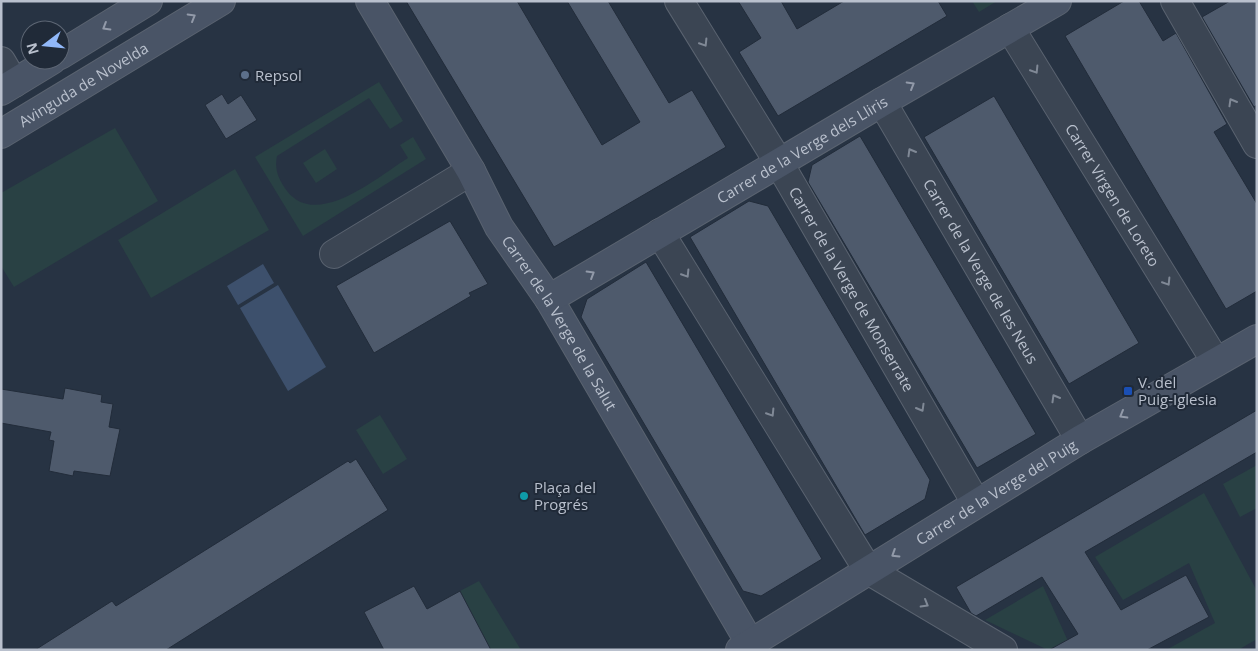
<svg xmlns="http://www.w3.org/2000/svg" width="1258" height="651" font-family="'Open Sans',sans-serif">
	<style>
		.green { fill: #294144 }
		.water { fill: #3d506c }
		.building { fill: #4e5a6c; stroke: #222c3a }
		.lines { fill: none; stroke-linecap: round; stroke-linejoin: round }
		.street-casing { stroke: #5a6370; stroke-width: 30 }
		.secondary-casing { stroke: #5a6370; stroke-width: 30 }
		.street { stroke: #3b4553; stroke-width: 28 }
		.secondary { stroke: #495466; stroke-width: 28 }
		.oneway { stroke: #929aa9 }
		.oneway2 { stroke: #808996 }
		.service-dot { fill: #5c6f8a; stroke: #202a38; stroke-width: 2 }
		.transit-dot { fill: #1a4fb4; stroke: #202a38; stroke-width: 2 }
		.culture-dot { fill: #0f9aa8; stroke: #202a38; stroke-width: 2 }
		.labels { text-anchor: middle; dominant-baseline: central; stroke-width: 4; stroke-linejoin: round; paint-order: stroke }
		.poi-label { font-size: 15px; fill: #b9c0cd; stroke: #202a38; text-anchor: start }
		.street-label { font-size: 15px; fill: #b9c0cd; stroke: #202a38 }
	</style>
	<rect width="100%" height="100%" fill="#273343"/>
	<path class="green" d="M972,1H997L979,12Z
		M379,82L403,121L390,129L369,98L277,156C274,170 279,180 287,191C317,230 379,176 408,158L400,145L413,137L426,159L303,236L255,157Z
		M115,128L158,201L14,287L1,266V193Z
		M325,149L337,169L316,183L303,163Z
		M235,169L269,230L151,298L118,240Z
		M380,415L407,459L383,474L356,430Z
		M1257,465V508L1240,517L1223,484Z
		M1204,493L1257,591V639L1238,650H1166L1215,623L1189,563L1123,600L1095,557Z
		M479,581L521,650H491L460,591Z
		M1043,586L1072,650H1048L985,620Z"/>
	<path class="water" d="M263,264L274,283L238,305L227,286Z
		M278,285L326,367L288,391L240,308Z"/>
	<path class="building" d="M406,1H517L602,145L640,122L567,1H608L669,103L692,90L726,147L554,247Z
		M738,1H781L797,29L844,1H938L947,16L778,116L739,52L761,38Z
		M1124,1H1139L1163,41L1176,33L1227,124L1214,132L1257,204V291L1226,309L1065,36Z
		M1230,1H1257V105L1254,107L1202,17Z
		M222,94L228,104L241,95L257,120L226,139L205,105Z
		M994,96L1139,343L1069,384L924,137Z
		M860,136L1036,434L977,468L808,182L812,165Z
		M749,201L768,206L930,480L925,499L865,535L690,237Z
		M450,221L488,284L469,293L471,296L374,353L336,286Z
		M646,262L822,559L761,596L743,591L581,317L587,299Z
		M65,388L102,395L101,402L113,404L109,427L120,429L110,476L74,471L73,476L49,471L54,441L49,440L51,432L1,423V389L63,399Z
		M1257,410V452L1085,552L1121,610L1186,575L1209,617L1147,650H1049L1078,634L1042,577L976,616L971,613L956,587Z
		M356,459L388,510L166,650H35L112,601L116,606L348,461L350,463Z
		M414,586L427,609L460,591L491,650H384L364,612Z"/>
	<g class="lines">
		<defs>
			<g id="street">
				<path id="s1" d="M679,1L779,163L976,503"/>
				<path d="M1175,1L1257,144"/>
				<path id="s2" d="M1010,28L1216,362"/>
				<path d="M1,61L14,83"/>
				<path id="s3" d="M882,102L1080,440"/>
				<path d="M660,233L868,570L1003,650"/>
				<path d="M334,254L471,171"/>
			</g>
			<g id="secondary">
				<path id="s4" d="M370,1L471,171L499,227L549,299L750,643"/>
				<path d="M60,55L148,1"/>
				<path d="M1,91L52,60"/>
				<path id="s5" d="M1,134L221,1"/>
				<path id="s6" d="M549,299L882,102L1057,1"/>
				<path id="s7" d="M740,650L1080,440L1257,339"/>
			</g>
		</defs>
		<use href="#street" class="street-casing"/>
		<use href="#secondary" class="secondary-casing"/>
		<use href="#street" class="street"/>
		<use href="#secondary" class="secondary"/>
	</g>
	<defs><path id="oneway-chevron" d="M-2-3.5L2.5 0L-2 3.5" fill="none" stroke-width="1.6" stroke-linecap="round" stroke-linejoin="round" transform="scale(1.25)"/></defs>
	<g class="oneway">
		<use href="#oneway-chevron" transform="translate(192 17) rotate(-30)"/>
		<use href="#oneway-chevron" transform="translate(106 27) rotate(149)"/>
		<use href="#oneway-chevron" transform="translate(911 85) rotate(-30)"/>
		<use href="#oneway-chevron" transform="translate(591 274) rotate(-31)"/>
		<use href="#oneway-chevron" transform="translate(1123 415) rotate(150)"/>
		<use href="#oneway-chevron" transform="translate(895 554) rotate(148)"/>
	</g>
	<g class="oneway2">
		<use href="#oneway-chevron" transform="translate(704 43) rotate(58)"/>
		<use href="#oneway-chevron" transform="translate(1035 70) rotate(58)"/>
		<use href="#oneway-chevron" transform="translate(1232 102) rotate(-120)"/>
		<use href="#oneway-chevron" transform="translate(911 152) rotate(-120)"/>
		<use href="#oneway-chevron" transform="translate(686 274) rotate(58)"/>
		<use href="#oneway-chevron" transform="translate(1167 282) rotate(58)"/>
		<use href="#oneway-chevron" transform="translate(1055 398) rotate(-120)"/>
		<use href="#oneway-chevron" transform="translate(921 408) rotate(60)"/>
		<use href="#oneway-chevron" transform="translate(771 413) rotate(58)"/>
		<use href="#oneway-chevron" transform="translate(925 604) rotate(30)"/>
	</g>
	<circle class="service-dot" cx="245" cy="75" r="5"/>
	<rect class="transit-dot" x="1123" y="386" width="10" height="10" rx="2.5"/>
	<circle class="culture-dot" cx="524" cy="496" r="5"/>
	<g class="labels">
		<g class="poi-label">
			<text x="255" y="75">Repsol</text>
			<text x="1138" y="382">V. del<tspan x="1138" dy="17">Puig-Iglesia</tspan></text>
			<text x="534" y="487">Plaça del<tspan x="534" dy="17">Progrés</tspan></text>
		</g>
		<g class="street-label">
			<text stroke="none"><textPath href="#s5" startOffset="96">Avinguda de Novelda</textPath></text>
			<text stroke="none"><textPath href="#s6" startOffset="294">Carrer de la Verge dels Lliris</textPath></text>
			<text stroke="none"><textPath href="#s2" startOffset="196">Carrer Virgen de Loreto</textPath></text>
			<text stroke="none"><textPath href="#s3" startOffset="196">Carrer de la Verge de les Neus</textPath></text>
			<text stroke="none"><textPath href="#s1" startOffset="336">Carrer de la Verge de Monserrate</textPath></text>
			<text stroke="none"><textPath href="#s4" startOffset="374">Carrer de la Verge de la Salut</textPath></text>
			<text stroke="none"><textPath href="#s7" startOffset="301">Carrer de la Verge del Puig</textPath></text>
		</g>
	</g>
	<rect width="1258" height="651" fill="none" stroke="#b9c0cd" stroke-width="5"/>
	<g transform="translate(45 45) rotate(254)"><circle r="24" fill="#202a38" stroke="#5d6674"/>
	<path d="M0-4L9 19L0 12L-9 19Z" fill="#91b8f9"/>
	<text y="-8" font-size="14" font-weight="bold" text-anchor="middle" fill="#b9c0cd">N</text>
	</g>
</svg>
